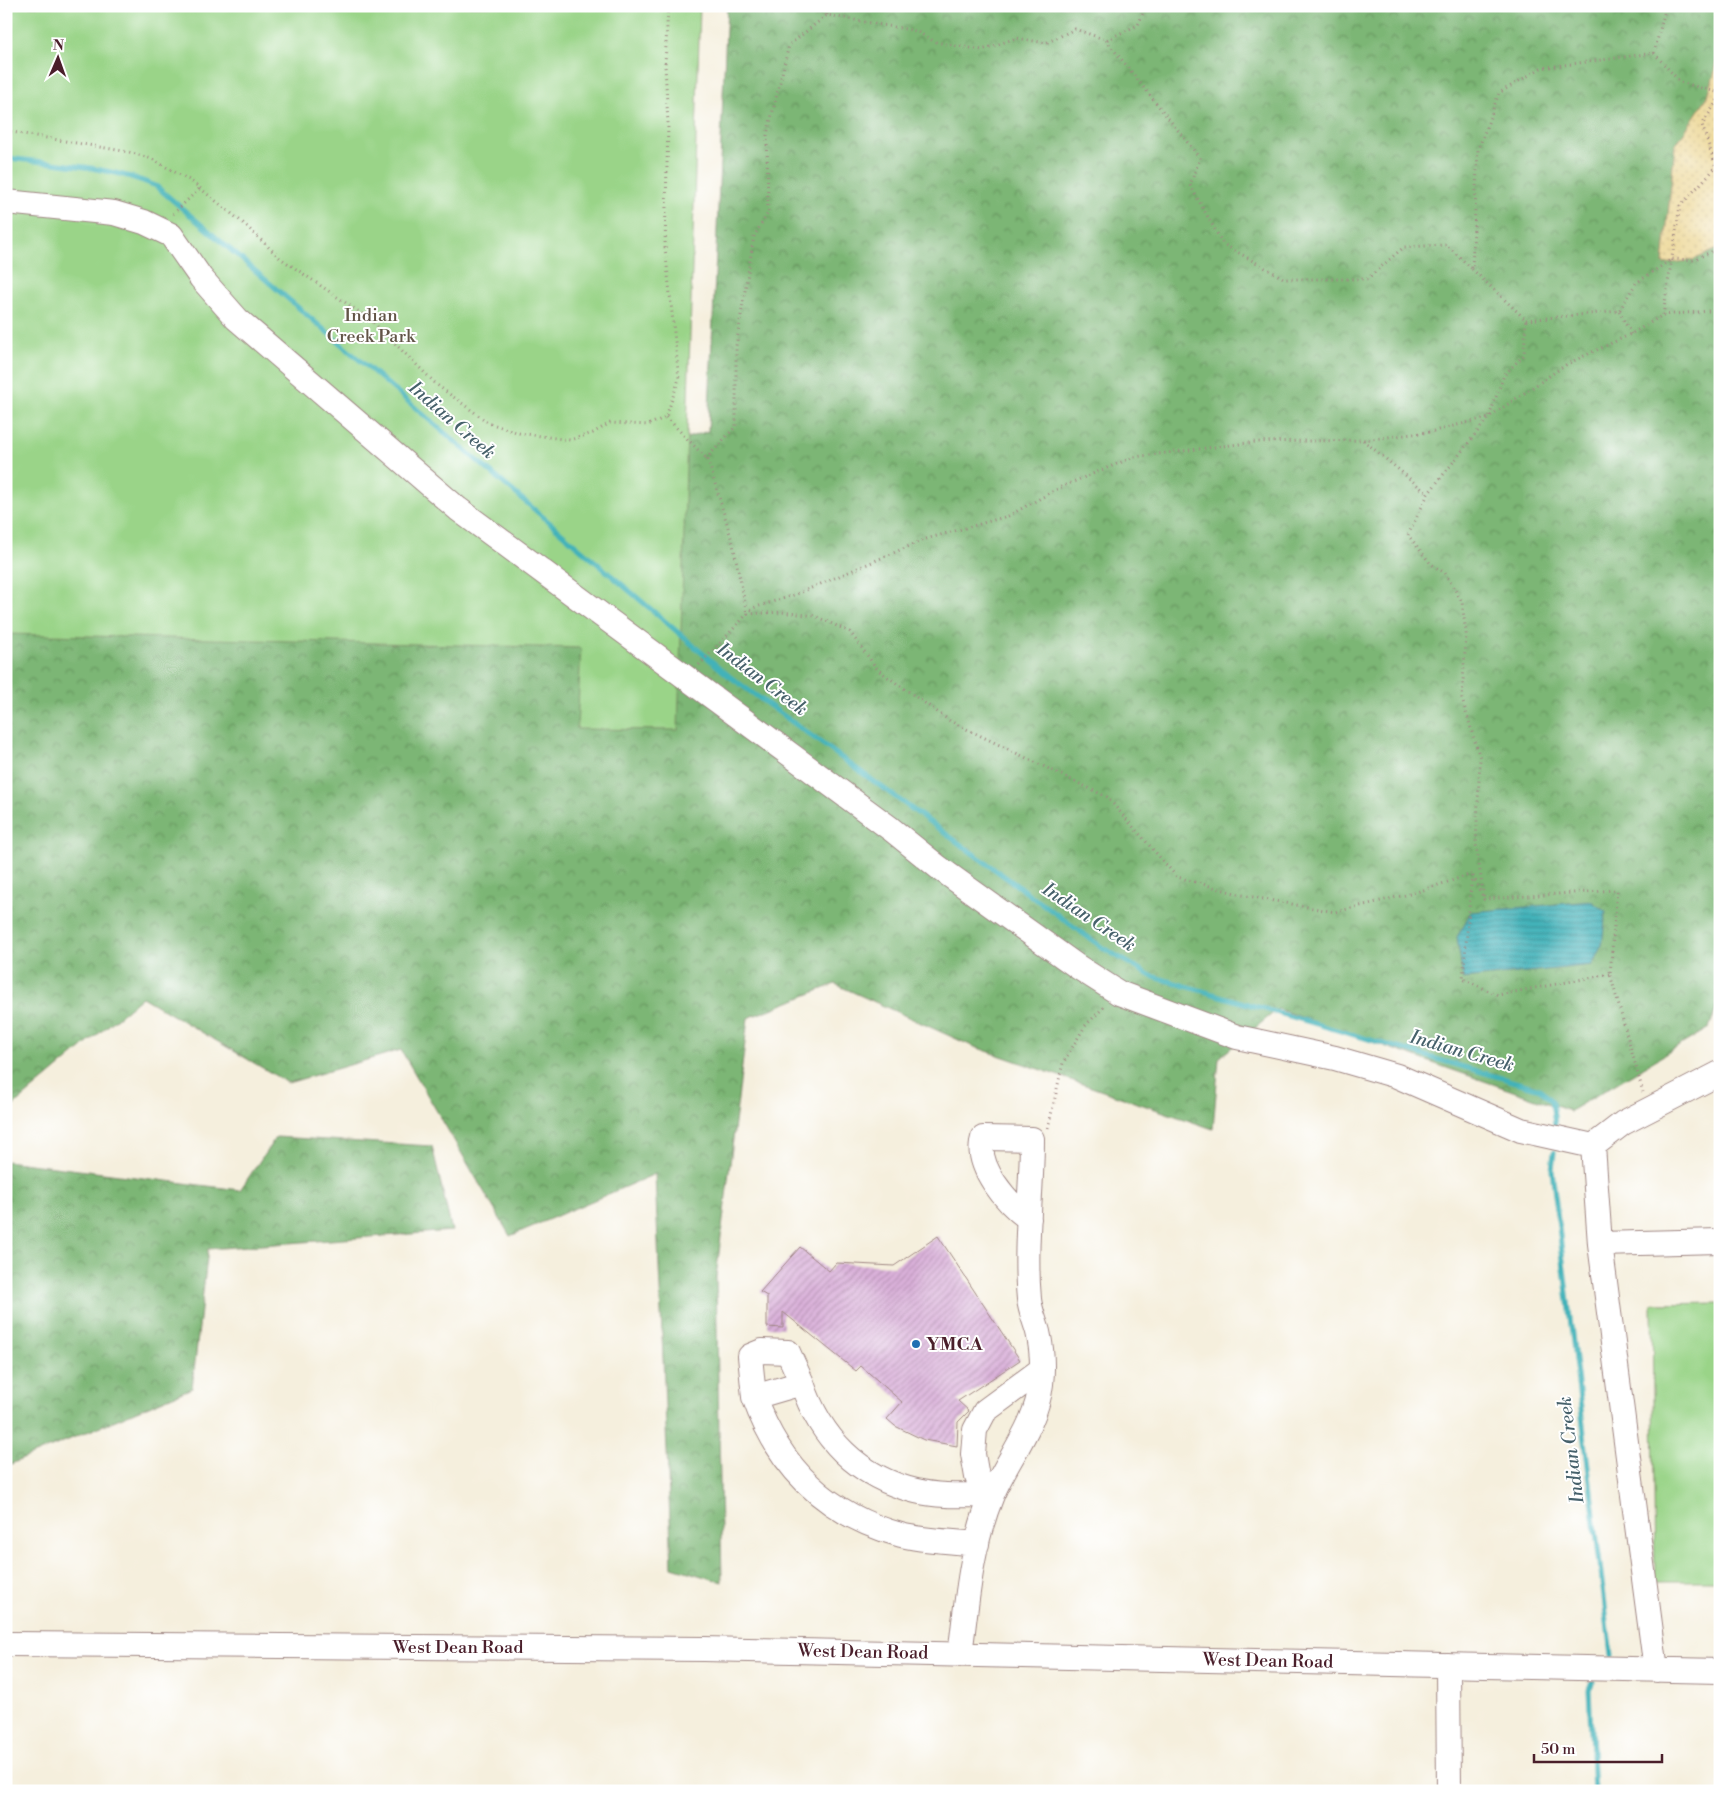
<svg xmlns="http://www.w3.org/2000/svg" width="1726" height="1797" font-family="'Libre Bodoni',serif">
	<style>
		.forest { fill: url(#forest-crowns); stroke: #626a50 }
		.sand { fill: url(#sand-dots); stroke: #9c7c64 }
		.park { fill: #9ad488; stroke: #727a5a }
		.water { fill: url(#water-rules); stroke: #466872 }
		.lines { fill: none; stroke-linecap: round; stroke-linejoin: round }
		.stream { stroke: #42b2b9; stroke-width: 5 }
		.building { fill: url(#building-hatch) }
		.minor-casing { stroke: #a08784; stroke-width: 26 }
		.path { stroke: #a08784; stroke-width: 3; stroke-dasharray: 1 4; stroke-linecap: butt }
		.minor { stroke: #fff; stroke-width: 24 }
		.poi-dot { fill: #1f6fb2; stroke: #fff; stroke-width: 2 }
		.labels { text-anchor: middle; dominant-baseline: central; stroke-width: 4; stroke-linejoin: round; paint-order: stroke }
		.park-label { font-size: 18px; fill: #625547; stroke: #fff }
		.poi-label { font-size: 18px; font-weight: bold; fill: #4a1f2b; stroke: #fff; text-anchor: start }
		.street-label { font-size: 18px; fill: #4a1f2b; stroke: #fff }
		.water-label { font-size: 19px; font-style: italic; fill: #46616b; stroke: #fff }
	</style>
	<defs>
		<pattern id="forest-crowns" width="20" height="18" patternUnits="userSpaceOnUse" patternTransform="scale(1.25)"><rect width="20" height="18" fill="#7bb674"/><path d="M2 6a3 3 0 1 1 6 0M12 15a3 3 0 1 1 6 0" fill="none" stroke="#67935f"/></pattern>
		<pattern id="sand-dots" width="8" height="8" patternUnits="userSpaceOnUse" patternTransform="scale(1.25)"><rect width="8" height="8" fill="#eeda9e"/><path d="M2 2h.1M6 6h.1" fill="none" stroke="#cebb88" stroke-width="1.8" stroke-linecap="round"/></pattern>
		<pattern id="water-rules" width="6" height="5" patternUnits="userSpaceOnUse" patternTransform="scale(1.25)"><rect width="6" height="5" fill="#42b2b9"/><path d="M0 2.5h6" fill="none" stroke="#399097"/></pattern>
		<pattern id="building-hatch" width="6" height="6" patternUnits="userSpaceOnUse" patternTransform="scale(1.25)"><rect width="6" height="6" fill="#dab1da"/><path d="M-1 1l2-2M0 6l6-6M5 7l2-2" fill="none" stroke="#b38fb1"/></pattern>
	</defs>
	<rect width="100%" height="100%" fill="#fff"/>
	<filter id="ink" filterUnits="userSpaceOnUse"><feTurbulence type="fractalNoise" baseFrequency=".02" numOctaves="2"/><feDisplacementMap in="SourceGraphic" scale="10" xChannelSelector="R" yChannelSelector="G"/><feConvolveMatrix kernelMatrix="1 2 1 2 8 2 1 2 1" color-interpolation-filters="sRGB"/></filter>
	<filter id="wash" filterUnits="userSpaceOnUse"><feTurbulence type="fractalNoise" baseFrequency=".0096" numOctaves="4" result="noise"/><feDisplacementMap in="SourceGraphic" scale="20" xChannelSelector="R" yChannelSelector="G"/><feGaussianBlur stdDeviation="1.12" result="paint"/><feColorMatrix in="noise" values="0 0 0 0 0 0 0 0 0 0 0 0 0 0 0 0 0 1.4 0 .05"/><feComposite in="paint" operator="in"/></filter>
	<g filter="url(#wash)">
		<rect width="100%" height="100%" fill="#f5efdd"/>
		<path class="forest" d="M727,6H1720V999L1709,1028L1570,1111L1278,1009L1219,1058L1213,1129L972,1046L835,984L748,1018L716,1277L722,1582L672,1567L655,1174L510,1236L401,1050L288,1083L142,997L12,1107L6,1104V574L550,484L708,431Z
			M276,1137L432,1146L452,1231L208,1249L192,1388L6,1466V1161L240,1190Z"/>
		<path class="sand" d="M1720,53V248L1693,260L1663,264L1675,146L1708,96Z"/>
		<path class="park" d="M6,6H700L678,730L577,729L581,648L6,634Z
			M1720,1303V1581H1655L1652,1304Z"/>
		<path class="water" d="M1591,901L1606,912L1602,945L1592,965L1463,979L1457,937L1471,912Z"/>
		<g class="lines">
			<path class="stream" d="M6,158C57,164 109,166 156,186L729,676L1103,948L1151,976L1540,1089L1552,1101L1555,1124
				M1554,1152L1552,1170L1611,1655
				M1593,1683L1589,1690L1594,1791"/>
		</g>
		<g id="blocks">
			<path class="building" d="M938,1236L1020,1360L958,1401L969,1411L958,1422L957,1446L924,1440L895,1426L887,1419L902,1402L861,1366L856,1371L783,1312V1328L767,1327V1296L760,1292L800,1247L829,1271L836,1263L894,1266Z"/>
		</g>
	</g>
	<g filter="url(#ink)">
		<use href="#blocks" fill-opacity="0" stroke="#a08784" stroke-width="1"/>
		<g class="lines">
			<defs>
				<path id="minor" d="M6,202L114,213L144,222L171,235L201,278L237,319L458,509L891,829L938,867L1078,967L1119,993L1237,1037L1335,1058L1397,1076L1521,1130L1593,1146
					M1600,1244L1720,1241
					M754,1397L750,1356L762,1351L788,1352L802,1383
					M992,1495L977,1477L973,1454L975,1430L985,1411L1042,1369
					M977,1544C952,1541 924,1541 901,1535C827,1515 779,1467 754,1397L802,1383C820,1438 858,1477 916,1491C940,1497 967,1495 992,1495
					M6,1644L704,1649L1720,1671
					M960,1655C967,1600 971,1546 992,1495C1008,1457 1036,1427 1041,1384C1043,1367 1042,1349 1038,1332C1035,1321 1030,1310 1029,1299C1024,1246 1032,1192 1032,1139L983,1138C974,1166 1007,1203 1029,1219
					M1448,1665L1449,1791
					M1656,1670L1600,1244L1593,1146L1623,1123L1720,1073"/>
			</defs>
			<use href="#minor" class="minor-casing"/>
			<path class="path" d="M827,15L828,6
				M1106,40L1200,158L1190,185L1223,244L1285,279H1367L1404,247L1447,245L1472,269L1478,150L1499,93L1541,68L1654,53L1666,6
				M1654,53L1680,82L1720,93
				M1720,96L1702,125L1716,167L1720,170
				M6,131L129,152L152,159L191,181L242,222L280,258L371,320L437,385L489,423L519,433L570,440L593,433L610,423L648,425L666,417L679,379L665,247L668,124L665,65L668,6
				M173,214L200,188
				M1472,269L1526,320L1524,355L1504,375L1489,417L1428,494L1408,535L1431,564L1445,573L1462,602L1466,634L1462,699L1480,758L1476,844L1484,899
				M1619,311L1631,334
				M1663,315L1680,206L1716,167
				M1526,320L1619,311L1636,283L1672,259L1693,260L1720,248
				M666,417L708,460L733,544L747,614L781,612L815,616L850,632L878,670L950,721L1107,797L1177,877L1242,895L1335,912L1414,893L1472,874
				M1363,440L1428,494
				M706,459L736,426V346L754,236L768,213L767,135L789,45L827,15L916,31L935,42L982,50L1016,38L1046,43L1075,29L1106,40L1138,25L1146,6
				M699,665L753,608L797,594L926,539L1008,516L1063,486L1134,457L1255,442L1363,440L1430,432L1489,417L1567,364L1631,334L1663,315L1720,310
				M1610,974L1498,995L1463,979L1472,874L1484,899L1617,890L1610,974L1643,1092
				M1048,1128L1063,1063L1085,1026L1104,1007"/>
			<use href="#minor" class="minor"/>
		</g>
	</g>
	<circle class="poi-dot" cx="916" cy="1344" r="5"/>
	<g class="labels">
		<g class="park-label">
			<text x="371" y="315">Indian<tspan x="371" dy="21">Creek Park</tspan></text>
		</g>
		<g class="poi-label">
			<text x="926" y="1344">YMCA</text>
		</g>
		<g class="street-label">
			<text x="458" y="1647">West Dean Road</text>
			<text transform="translate(863 1652) rotate(1)">West Dean Road</text>
			<text transform="translate(1268 1661) rotate(1)">West Dean Road</text>
		</g>
		<g class="water-label">
			<text transform="translate(452 420) rotate(41)">Indian Creek</text>
			<text transform="translate(762 679) rotate(37)">Indian Creek</text>
			<text transform="translate(1089 917) rotate(34)">Indian Creek</text>
			<text transform="translate(1462 1051) rotate(16)">Indian Creek</text>
			<text transform="translate(1571 1450) rotate(-97)">Indian Creek</text>
		</g>
	</g>
	<rect width="1726" height="1797" fill="none" stroke="#fff" stroke-width="25"/>
	<g transform="translate(58 58) rotate(2)" stroke="#ffffff" stroke-width="4" paint-order="stroke">
	<path d="M0-4L9 19L0 12L-9 19Z" fill="#4a1f2b"/>
	<text y="-8" font-size="14" font-weight="bold" text-anchor="middle" fill="#4a1f2b">N</text>
	</g>
	<path d="M1534 1754v8h128v-8" fill="none" stroke="#4a1f2b" stroke-width="2.5"/>
	<text x="1541" y="1754" font-size="15" fill="#4a1f2b" stroke="#ffffff" stroke-width="4" paint-order="stroke">50 m</text>
</svg>
